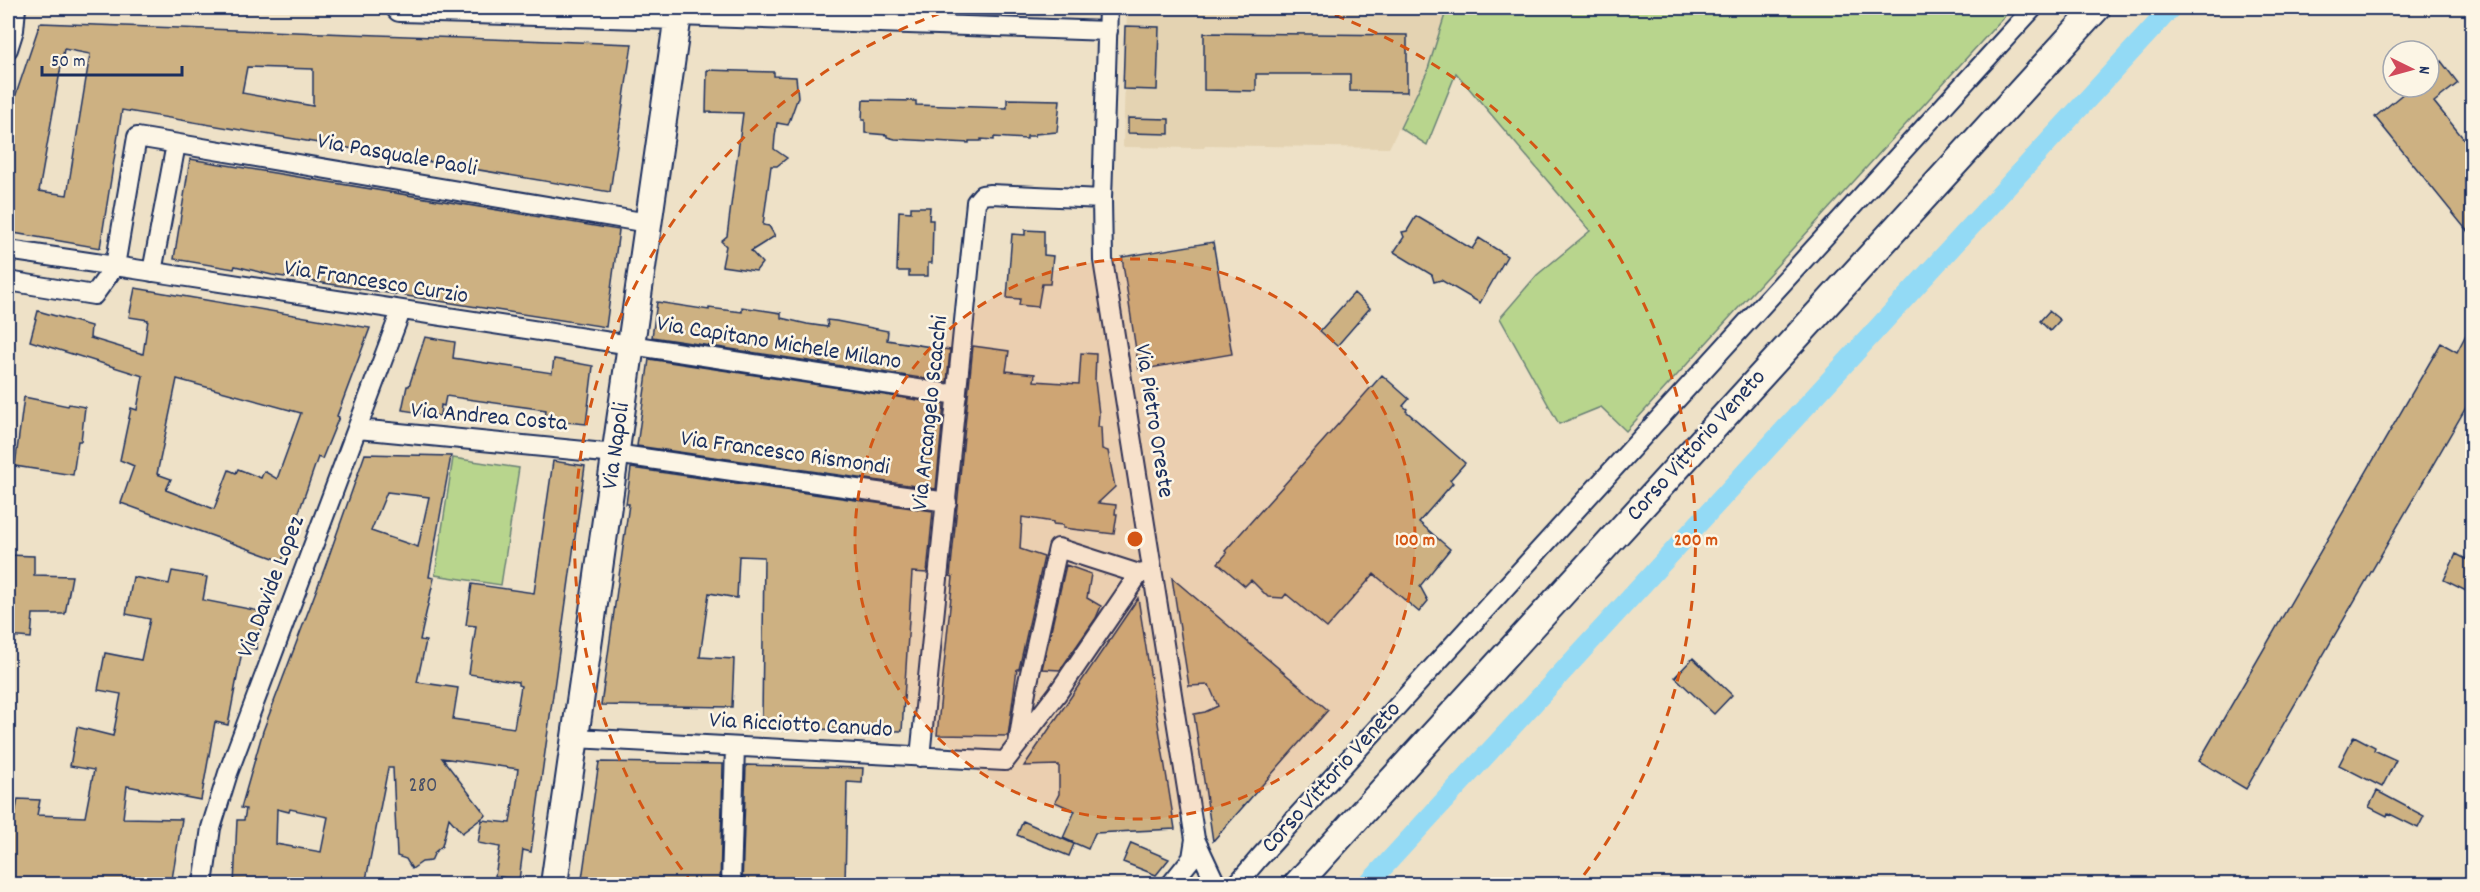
<svg xmlns="http://www.w3.org/2000/svg" width="2480" height="892" font-family="Dekko,sans-serif">
	<style>
		.built { fill: #e4d3b2 }
		.green { fill: #b8d58d; stroke: #6a8276; stroke-width: 1.5 }
		.lines { fill: none; stroke-linecap: round; stroke-linejoin: round }
		.canal { stroke: #93daf5; stroke-width: 20 }
		.building { fill: #cdb182; stroke: #1b2f5e; stroke-width: 1.5; fill-rule: evenodd }
		.minor-casing { stroke: #1b2f5e; stroke-width: 22 }
		.secondary-casing { stroke: #1b2f5e; stroke-width: 30 }
		.minor { stroke: #fcf5e5; stroke-width: 18 }
		.secondary { stroke: #fcf5e5; stroke-width: 26 }
		.ring { fill: none; stroke: #d45514; stroke-width: 3; stroke-dasharray: 10 8 }
		.labels { text-anchor: middle; dominant-baseline: central; stroke-width: 5; stroke-linejoin: round; paint-order: stroke }
		.number-label { font-size: 21px; fill: #485067 }
		.street-label { font-size: 24px; fill: #1b2f5e; stroke: #fcf5e5 }
		.centre { fill: #d45514; stroke: #fcf5e5; stroke-width: 3 }
		.ring-label { font-size: 18px; text-anchor: middle; font-weight: bold; fill: #d45514; stroke: #fcf5e5; stroke-width: 5; stroke-linejoin: round; paint-order: stroke }
	</style>
	<rect width="100%" height="100%" fill="#eee1c7"/>
	<filter id="ink" filterUnits="userSpaceOnUse"><feTurbulence type="fractalNoise" baseFrequency=".0167" numOctaves="2"/><feDisplacementMap in="SourceGraphic" scale="12" xChannelSelector="R" yChannelSelector="G"/><feConvolveMatrix kernelMatrix="1 2 1 2 8 2 1 2 1" color-interpolation-filters="sRGB"/></filter>
	<g filter="url(#ink)">
		<path class="built" d="M1127,8H1447L1427,72L1389,148L1205,145L1204,148L1123,147Z"/>
		<path class="green" d="M1447,8H2012L1626,431L1601,407L1559,424L1500,318L1537,275L1590,231L1456,73L1427,145L1400,128L1427,72Z
			M453,458L519,468L501,585L435,575Z"/>
		<g class="lines">
			<path class="canal" d="M1368,884L2171,8"/>
		</g>
		<path class="building" d="M40,23L632,44L610,192L122,110L100,248L8,232V118ZM64,49L90,54L67,195L39,191ZM247,67L313,69V106L242,93Z
			M1125,26L1159,27L1157,90L1123,89Z
			M1204,33L1407,35V92L1350,91V74H1256V91L1204,90Z
			M2441,61L2458,83L2434,102L2472,149V237L2375,117L2411,87H2429V71Z
			M707,70L774,72V76L796,77L798,97L788,125L777,123L775,137L774,149L787,158L777,166H771L763,225L769,226L775,236L751,251L762,263L756,271L722,266L726,246L721,241L727,236L743,113L706,112Z
			M1007,99L1060,100L1057,132L1035,134V136H1027V139L994,137V140L981,139V141H969V143L895,139L887,137V135L865,133V120H862L863,100L916,101V105L1007,108Z
			M1128,118L1169,119V134L1128,133Z
			M190,159L619,230L606,327L272,275L235,266L234,269L174,259Z
			M911,207H930L929,220H933L932,263H928V276H909V271H897L899,211L911,212Z
			M1416,216L1472,249L1479,238L1507,256L1480,303L1441,280L1434,282L1432,275L1394,252L1404,237L1402,232L1407,231Z
			M1025,230L1044,231V255L1053,256L1050,284H1042L1038,307L1019,305L1020,299L1007,298L1012,234L1025,235Z
			M1213,242L1232,354L1139,370L1122,257Z
			M135,288L370,328L337,416L339,417L322,459L318,457L282,561L121,503L134,466L120,460L131,408L137,410L143,376L30,341L38,311L91,326L90,338L143,354L148,320L129,317ZM177,379L301,413L277,479L264,471L261,478L238,469L236,473L229,470L214,509L166,490L171,479L157,474Z
			M1354,293L1370,308L1337,346L1320,331Z
			M657,302L709,310V308L742,312V307L781,313V318L807,324L828,327L827,320L836,321L888,331L887,340L950,350L947,382L652,337Z
			M2049,311L2060,320L2050,331L2040,321Z
			M2472,323V397L2246,789L2199,761L2441,343L2457,352Z
			M425,337L455,342L453,358L552,373L554,359L593,366L586,424L545,420L546,410L446,396L444,406L441,405L440,416L402,410L407,386H409Z
			M973,346L1009,351L1006,371L1035,374L1034,381L1079,384L1081,353L1096,354L1095,381L1099,414L1098,427H1101L1102,449L1108,451L1115,487L1098,503L1116,505L1115,514H1117L1114,534L1063,528V525L1053,524V522L1022,517L1020,549L1044,557L1019,669H1017L1008,736L937,735L953,577L950,576Z
			M649,359L944,404L936,489L637,446Z
			M1382,375L1409,399L1403,406L1407,409L1406,411L1465,463L1450,480L1453,483L1419,522L1450,549L1420,586L1428,601L1419,612L1374,574L1327,628L1286,594L1283,598L1268,597L1251,580L1245,586L1218,563L1227,553L1225,551Z
			M24,397L68,406L69,404L85,407L81,441H78L73,475L15,466Z
			M365,454L451,456L429,577L434,578L420,640L426,641L417,682L458,688L453,719L514,728L521,686L518,685V682L469,674L476,626L466,625L472,584L534,593L553,461L585,466L531,852L523,850L519,880L495,876L500,847L478,843L482,820L510,823L518,769L442,758L486,815L462,833L449,818L442,846L435,852L431,861L422,862L412,869L406,859L397,856L393,768H388L365,885H234L237,820H244L246,809L241,808L263,731L325,567ZM387,492L429,497L418,547L371,531ZM277,809L289,812L290,809L328,817L321,852L276,844Z
			M631,468L933,511L927,573L912,572L902,731L766,728V718H762L764,557L739,556L737,598L709,593L700,657L734,659L732,707L601,705L629,504H626Z
			M2456,554L2472,562V594L2444,580Z
			M8,555L34,556V575L72,576L65,614H33L31,638L8,636Z
			M1066,565L1091,574L1087,598L1101,606L1096,618L1060,670L1042,669Z
			M172,571L207,577L203,600L264,612L256,649L243,646L228,725L215,722L201,800L127,786L123,818L182,819L171,885L8,881V850L18,799L40,800L37,815L85,817L94,770L70,766L77,727L113,736L121,694L98,690L105,653L141,660L150,619L126,614L133,577L169,584Z
			M1172,578L1328,710L1213,841L1194,714L1205,712L1218,706L1209,685L1189,686Z
			M1138,598L1175,829L1095,833L1088,849L1063,838L1075,811L1055,802L1059,794V765L1024,766Z
			M1693,658L1732,695L1714,714L1675,677Z
			M2354,736L2375,747L2374,750L2396,760L2382,787L2339,765Z
			M599,762L723,764L720,885H587L582,879Z
			M746,765L863,768L862,783L847,782L845,885H742Z
			M2377,791L2424,816L2418,828L2388,813L2387,816L2369,807Z
			M1023,821L1074,844L1069,856L1017,835Z
			M1131,843L1169,859L1156,875L1123,862Z"/>
		<g class="lines">
			<defs>
				<path id="minor" d="M1108,8L1102,199L1103,260L1195,839L1192,858L1171,884
					M678,16L1108,31
					M8,49L14,30L16,8
					M8,250L115,266L137,137L648,223
					M152,272L176,144
					M8,281L94,295L115,266L957,395
					M358,429L615,454L947,502
					M575,738L1005,761L1057,694L1139,574L1152,571
					M1018,744L1026,691L1058,548L1139,574
					M920,757L976,202L982,195L990,194L1102,199
					M1195,839L1216,884
					M203,884L211,828L228,773L401,311
					M731,884L735,747
					M1237,884L1259,858L2033,8"/>
				<path id="secondary" d="M400,8L678,16
					M8,9L11,8
					M554,884L679,8
					M1297,884L2097,8"/>
			</defs>
			<use href="#minor" class="minor-casing"/>
			<use href="#secondary" class="secondary-casing"/>
			<use href="#minor" class="minor"/>
			<use href="#secondary" class="secondary"/>
		</g>
	</g>
	<circle cx="1135" cy="539" r="280" fill="#d45514" fill-opacity=".12"/>
	<g class="ring">
		<circle cx="1135" cy="539" r="280"/>
		<path d="M693 884A561 561 0 0 1 952 9M1318 9A561 561 0 0 1 1577 884"/>
	</g>
	<g class="labels">
		<g class="number-label">
			<text x="423" y="787">280</text>
		</g>
		<g class="street-label">
			<text transform="translate(397 156) rotate(10)">Via Pasquale Paoli</text>
			<text transform="translate(376 283) rotate(9)">Via Francesco Curzio</text>
			<text transform="translate(779 344) rotate(9)">Via Capitano Michele Milano</text>
			<text transform="translate(931 413) rotate(-84)">Via Arcangelo Scacchi</text>
			<text transform="translate(489 418) rotate(5)">Via Andrea Costa</text>
			<text transform="translate(1153 421) rotate(81)">Via Pietro Oreste</text>
			<text transform="translate(617 446) rotate(-82)">Via Napoli</text>
			<text transform="translate(1697 446) rotate(-48)">Corso Vittorio Veneto</text>
			<text transform="translate(785 454) rotate(8)">Via Francesco Rismondi</text>
			<text transform="translate(272 587) rotate(-69)">Via Davide Lopez</text>
			<text transform="translate(801 726) rotate(3)">Via Ricciotto Canudo</text>
			<text transform="translate(1332 778) rotate(-48)">Corso Vittorio Veneto</text>
		</g>
	</g>
	<circle cx="1135" cy="539" r="9" class="centre"/>
	<g class="ring-label">
		<text x="1415" y="545">100 m</text>
		<text x="1696" y="545">200 m</text>
	</g>
	<rect width="2480" height="892" fill="none" stroke="#fcf5e5" stroke-width="30"/>
	<rect x="15" y="15" width="2450" height="862" fill="none" stroke="#1b2f5e" stroke-width="2" filter="url(#ink)"/>
	<g transform="translate(2411 69) rotate(95)"><circle r="28" fill="#fcf5e5" stroke="#a2a6af" stroke-width="1.5"/>
	<path d="M0-4.5L10 22L0 15L-10 22Z" fill="#d1495b"/>
	<text y="-9" font-size="16" font-weight="bold" text-anchor="middle" fill="#1b2f5e">N</text>
	</g>
	<path d="M42 66v9h140v-9" fill="none" stroke="#1b2f5e" stroke-width="3"/>
	<text x="51" y="66" font-size="18" fill="#1b2f5e" stroke="#fcf5e5" stroke-width="4.5" paint-order="stroke">50 m</text>
</svg>
